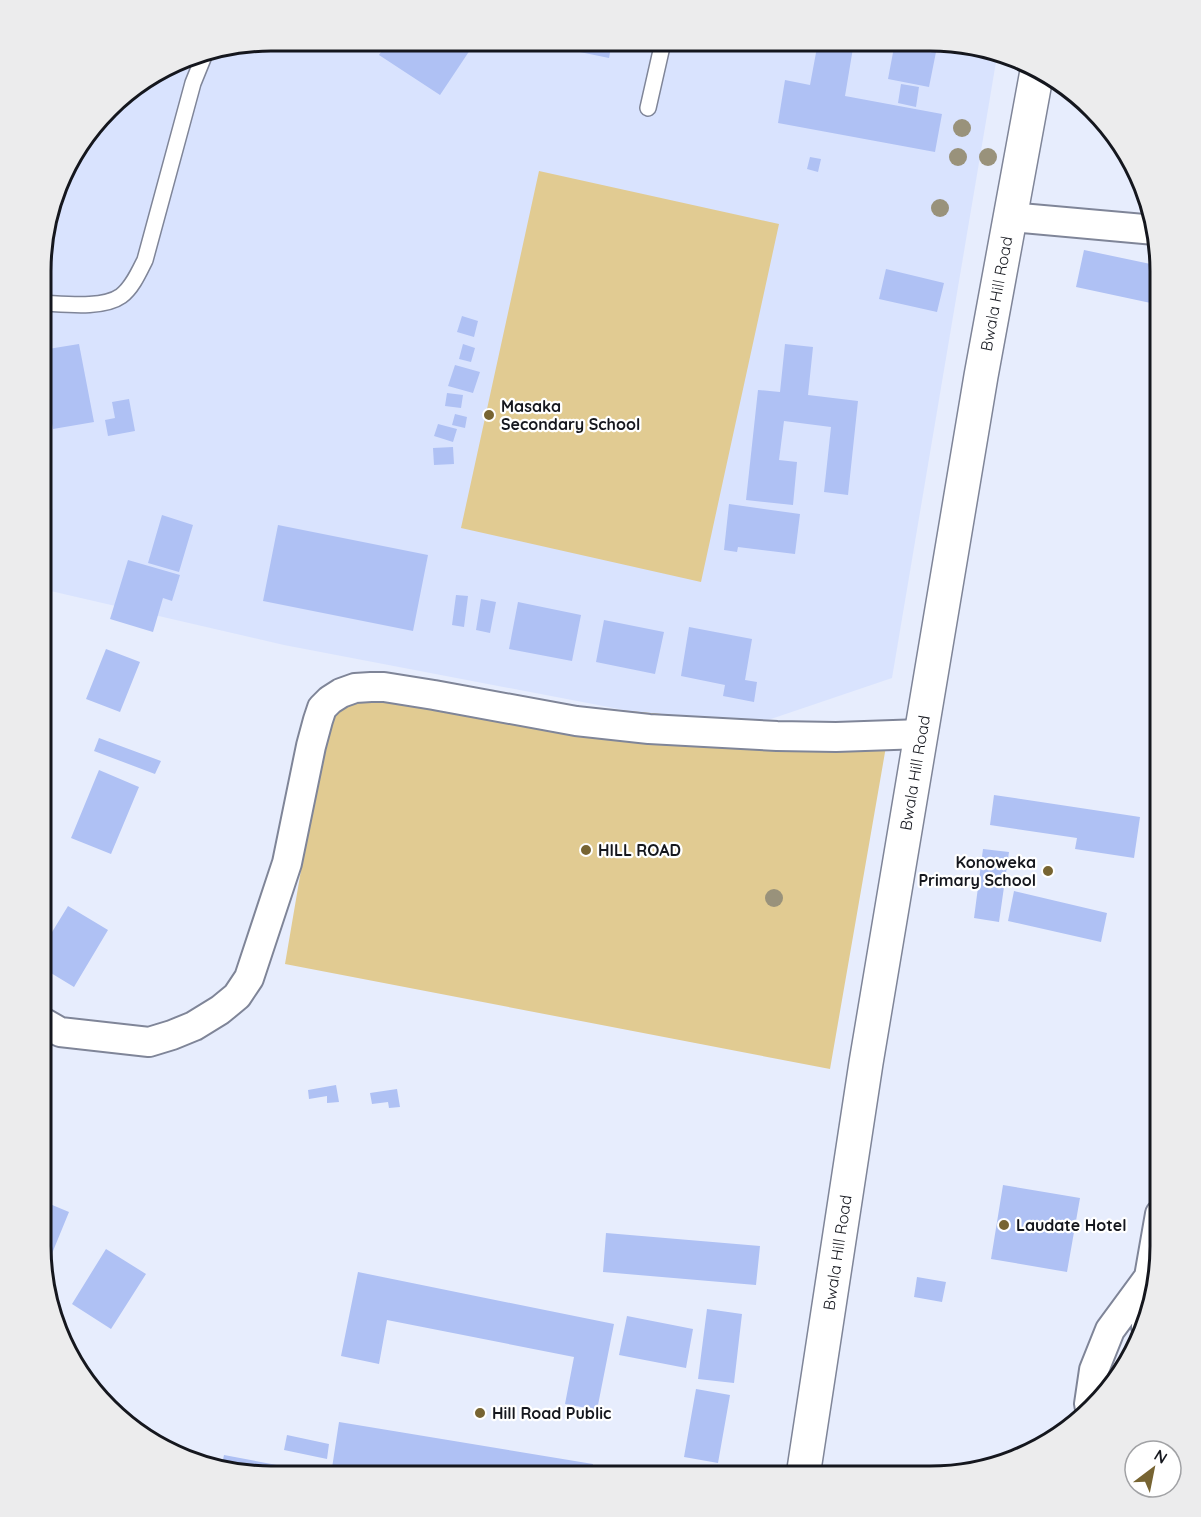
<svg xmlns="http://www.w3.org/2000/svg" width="1201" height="1517" font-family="Quicksand,sans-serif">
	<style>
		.built { fill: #d9e3fe }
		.green { fill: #e1cb92 }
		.building { fill: #afc1f4 }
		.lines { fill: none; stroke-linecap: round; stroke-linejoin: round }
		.lane-casing { stroke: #7f8598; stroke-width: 18 }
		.street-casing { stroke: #7f8598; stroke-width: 32 }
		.secondary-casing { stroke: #7f8598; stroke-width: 36 }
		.lane { stroke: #fff; stroke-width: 15 }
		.street { stroke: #fff; stroke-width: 28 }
		.secondary { stroke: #fff; stroke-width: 33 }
		.tree { fill: #99927b }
		.poi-dot { fill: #776432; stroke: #fff; stroke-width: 2 }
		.labels { text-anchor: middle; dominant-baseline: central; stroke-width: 4.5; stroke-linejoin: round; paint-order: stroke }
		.street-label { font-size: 16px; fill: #15171e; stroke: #fff }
		.poi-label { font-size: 16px; font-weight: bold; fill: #15171e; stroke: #fff; text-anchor: start }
		.rim { fill: none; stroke: #15171e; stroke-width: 3 }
	</style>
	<rect width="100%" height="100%" fill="#e7edfd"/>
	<path class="built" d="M271,41L961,43L997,56L892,678L768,720L666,718L284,645L42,589L43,240L71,156L119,97L196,53Z"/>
	<path class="green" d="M539,171L779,224L701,582L461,528Z
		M371,687L888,735L830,1069L285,964L330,700Z"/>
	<path class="building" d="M388,41H476L440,95L379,55Z
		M572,41L612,42L609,58L570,50Z
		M818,42H854L845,96L942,114L935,152L778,123L785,80L810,85Z
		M895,42H938L929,87L888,79Z
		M901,84L919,87L916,107L898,103Z
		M1116,141L1120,145L1129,155L1114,152Z
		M810,157L821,159L818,172L807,169Z
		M1084,250L1160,266V305L1076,287Z
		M886,269L944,283L937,312L879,299Z
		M462,316L478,321L474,337L457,332Z
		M79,344L94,422L53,429L42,368V350Z
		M463,344L475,348L471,362L459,359Z
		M785,344L813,347L808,395L858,401L848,495L824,492L831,427L784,421L779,460L797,462L793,505L746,500L758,390L780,392Z
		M455,365L480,372L473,393L448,386Z
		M447,393L463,395L461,408L445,406Z
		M129,399L135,431L108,436L105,420L115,418L112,402Z
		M455,414L467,417L465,428L452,425Z
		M438,424L457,429L453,442L434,436Z
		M453,447L454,464L434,465L433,448Z
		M729,504L800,514L795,554L738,547L737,552L724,550Z
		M162,515L193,525L179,572L148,563Z
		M278,525L428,555L413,631L263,601Z
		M128,560L180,575L172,601L163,598L153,632L110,619Z
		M456,595L468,596L464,627L452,625Z
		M481,599L496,602L490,633L476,630Z
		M518,602L581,615L572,661L509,649Z
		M604,620L664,632L655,674L596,662Z
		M689,627L752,639L745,680L757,682L754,702L723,696L725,685L681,676Z
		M106,649L140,662L120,712L86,699Z
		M99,738L161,761L155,774L94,751Z
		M99,770L139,787L111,854L71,838Z
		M994,795L1140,817L1134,858L1075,849L1077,838L990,825Z
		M983,849L1009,852L999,922L974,918Z
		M1159,876H1160V906L1154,905Z
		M1014,891L1107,913L1101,942L1008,921Z
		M68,906L108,930L74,987L41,967V950Z
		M336,1085L339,1102L327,1103V1096L309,1099L308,1090Z
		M397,1089L400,1107L389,1108L388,1102L372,1104L370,1093Z
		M1003,1185L1080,1198L1067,1272L991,1259Z
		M45,1202L69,1212L44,1273L41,1247V1213Z
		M606,1233L760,1246L756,1285L603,1272Z
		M106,1249L146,1274L111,1329L72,1304Z
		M358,1272L614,1324L597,1410L565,1404L574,1357L387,1320L379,1364L341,1356Z
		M917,1277L946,1282L942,1302L914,1297Z
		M707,1309L742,1314L734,1383L698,1379Z
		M627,1316L693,1329L686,1368L619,1355Z
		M696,1389L730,1395L718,1463L684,1457Z
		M339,1422L593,1464L591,1476H379L332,1468Z
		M287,1435L329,1444L327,1459L284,1450Z
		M224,1455L330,1475V1476H255L221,1469Z"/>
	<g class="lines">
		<defs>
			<path id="lane" d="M648,108L663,42
				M42,303C64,304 103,309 121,296C132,288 139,272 145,260L193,83L206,51"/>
			<path id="street" d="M1011,217L1155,230
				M41,1021L60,1032L149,1042L172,1035L194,1026L220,1010L237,996L249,978L287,863L311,746L318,720L322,708L330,700L341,693L355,688L371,687H384L434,695L576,721L649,729L777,736L836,737L922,734
				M1146,1326L1149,1277L1160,1214
				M1089,1404L1094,1370L1110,1330L1149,1277"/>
			<g id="secondary">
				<path id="s1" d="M803,1476L866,1063L981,376L1037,71"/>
			</g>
		</defs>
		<use href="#lane" class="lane-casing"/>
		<use href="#street" class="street-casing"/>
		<use href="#secondary" class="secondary-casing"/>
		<use href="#lane" class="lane"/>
		<use href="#street" class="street"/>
		<use href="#secondary" class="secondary"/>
	</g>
	<g class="tree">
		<circle cx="962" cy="128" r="9"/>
		<circle cx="958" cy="157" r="9"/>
		<circle cx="988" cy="157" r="9"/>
		<circle cx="940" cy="208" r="9"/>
		<circle cx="774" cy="898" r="9"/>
	</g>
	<g class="poi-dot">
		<circle cx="489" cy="415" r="6"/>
		<circle cx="586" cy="850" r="6"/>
		<circle cx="1048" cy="871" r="6"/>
		<circle cx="1004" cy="1225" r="6"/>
		<circle cx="480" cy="1413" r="6"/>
	</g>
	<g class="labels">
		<g class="street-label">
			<text stroke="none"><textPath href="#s1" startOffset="1198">Bwala Hill Road</textPath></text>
			<text stroke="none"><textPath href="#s1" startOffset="712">Bwala Hill Road</textPath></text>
			<text stroke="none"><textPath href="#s1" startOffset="226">Bwala Hill Road</textPath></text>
		</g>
		<g class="poi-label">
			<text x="501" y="406">Masaka<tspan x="501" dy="18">Secondary School</tspan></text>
			<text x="598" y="850">HILL ROAD</text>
			<text x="1036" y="862" text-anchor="end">Konoweka<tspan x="1036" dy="18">Primary School</tspan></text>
			<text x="1016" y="1225">Laudate Hotel</text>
			<text x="492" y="1413">Hill Road Public</text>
		</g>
	</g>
	<path d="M0 0H1201V1517H0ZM271 51H930A220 220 0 0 1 1150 271V1246A220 220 0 0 1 930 1466H271A220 220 0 0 1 51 1246V271A220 220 0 0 1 271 51Z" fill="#ececed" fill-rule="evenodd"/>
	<path class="rim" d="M271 51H930A220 220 0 0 1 1150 271V1246A220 220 0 0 1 930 1466H271A220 220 0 0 1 51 1246V271A220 220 0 0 1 271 51Z"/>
	<g transform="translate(1153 1469) rotate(32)"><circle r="28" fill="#ffffff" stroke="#a1a2a5" stroke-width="1.5"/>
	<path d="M0-4.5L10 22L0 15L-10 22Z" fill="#776432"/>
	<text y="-9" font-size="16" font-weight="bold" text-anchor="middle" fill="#15171e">N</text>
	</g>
</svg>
